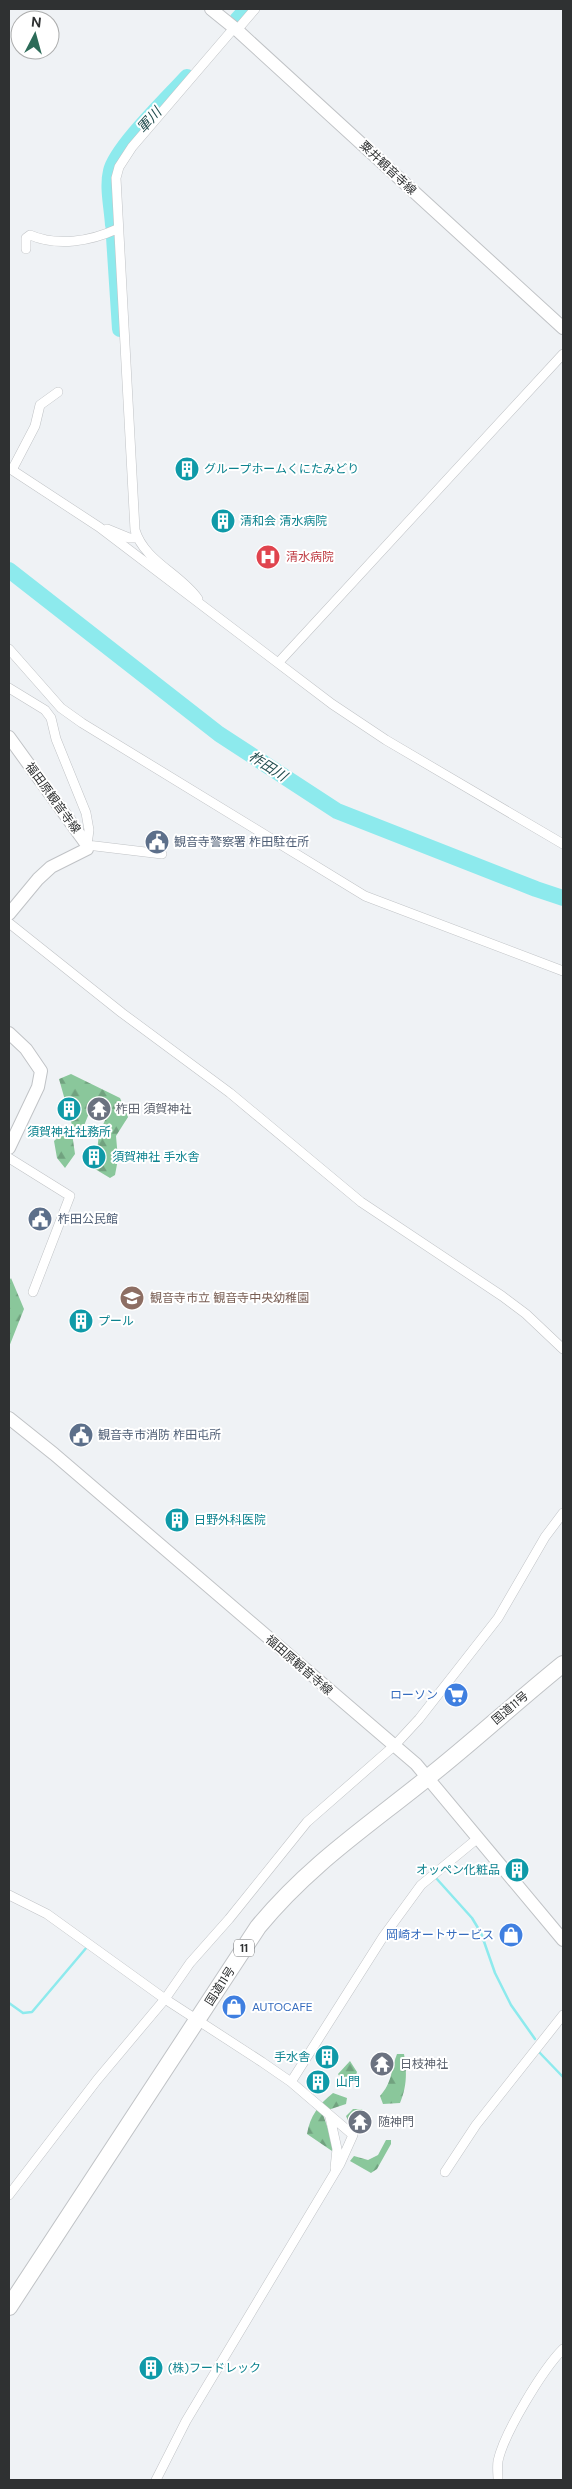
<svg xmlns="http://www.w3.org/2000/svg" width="572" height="2489" font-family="'DM Sans','Noto Sans JP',sans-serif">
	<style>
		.forest { fill: url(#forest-firs) }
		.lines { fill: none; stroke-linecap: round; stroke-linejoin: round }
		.stream { stroke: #8deaed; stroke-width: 2.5 }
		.river { stroke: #8deaed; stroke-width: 16 }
		.street-casing { stroke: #c0c3c6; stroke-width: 10 }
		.secondary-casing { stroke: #c0c3c6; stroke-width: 14 }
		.highway-casing { stroke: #c0c3c6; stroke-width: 18 }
		.street { stroke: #fff; stroke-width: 9 }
		.secondary { stroke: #fff; stroke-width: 12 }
		.highway { stroke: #fff; stroke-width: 16 }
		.labels { text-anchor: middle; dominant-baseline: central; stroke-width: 4; stroke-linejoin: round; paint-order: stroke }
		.shield { fill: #fff; stroke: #6d6f70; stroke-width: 1 }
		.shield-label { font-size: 11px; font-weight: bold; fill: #2f3132 }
		.street-label { font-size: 12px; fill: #2f3132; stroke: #fff }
		.culture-label { font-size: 12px; fill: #0d838f; stroke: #fff; text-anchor: start }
		.health-label { font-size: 12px; fill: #be3a42; stroke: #fff; text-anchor: start }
		.service-label { font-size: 12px; fill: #4e5e75; stroke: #fff; text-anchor: start }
		.worship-label { font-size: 12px; fill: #5b616d; stroke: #fff; text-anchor: start }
		.education-label { font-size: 12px; fill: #785e54; stroke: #fff; text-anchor: start }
		.shop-label { font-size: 12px; fill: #366cbe; stroke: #fff; text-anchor: end }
		.water-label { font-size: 14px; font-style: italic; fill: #244f51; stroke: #fff }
	</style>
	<defs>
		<pattern id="forest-firs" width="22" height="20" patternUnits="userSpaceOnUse" patternTransform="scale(1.25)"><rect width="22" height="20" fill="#8ac79b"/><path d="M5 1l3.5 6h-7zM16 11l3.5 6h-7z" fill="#71a27f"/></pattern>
	</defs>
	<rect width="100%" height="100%" fill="#eff2f5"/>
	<path class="forest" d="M71,1074L120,1098L128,1117L116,1136L118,1159L115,1175L110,1178L95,1169L99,1134L106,1118L99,1101L92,1106L83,1128L72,1133L75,1154L65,1168L57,1158L54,1141L72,1125L59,1079Z
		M11,1278L24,1309L9,1347V1281Z
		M397,2054H404C407,2072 407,2086 400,2103L383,2104L380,2096C392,2083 391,2070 397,2054Z
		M350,2061L357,2072L353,2083L343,2082L338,2074Z
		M333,2093L347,2098L346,2104L322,2112L335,2148L332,2151L307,2134C310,2116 319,2104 333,2093Z
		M353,2109H362L367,2118L366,2129L349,2123L346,2116Z
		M386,2140H391V2144L377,2169L371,2173L350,2161L354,2156L368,2160L378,2155Z"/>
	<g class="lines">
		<path class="stream" d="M436,1878L472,1918L481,1933L495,1973L511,2005L535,2039
			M9,2003L23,2013L32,2012L87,1947
			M539,2052L563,2077"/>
		<path class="river" d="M237,20L247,9
			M113,225C112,208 107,187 111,171C116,148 169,97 187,77
			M114,237L120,329
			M9,570L219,734L337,811L536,889L563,898"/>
		<defs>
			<path id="street" d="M237,30L255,9
				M26,249V238L30,235C58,247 91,241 117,229
				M9,468L99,527L332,704L386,740L563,844
				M12,470L35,426L40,405L58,392
				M107,529L129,538H138
				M198,599C181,574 144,561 135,530L116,178L119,167L132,147L234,28
				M9,649L61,708L82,723L365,896L563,971
				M279,662L563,354
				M9,688L45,710L51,718L56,739L86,813L89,830L87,845L162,854
				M9,923L122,1013L230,1093L361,1202L502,1296L526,1314L563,1349
				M9,1158L70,1196L33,1292
				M9,1895L47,1914L165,1999L262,2062L291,2082L353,2135L340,2164L186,2421L156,2480
				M291,2082L383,1937L421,1885L478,1838
				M330,2117L337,2149L335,2168
				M445,2172L476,2125L563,2015
				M9,2195L97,2080L165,1999L190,1963L229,1919L307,1822L395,1745L419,1719L498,1618L545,1537L563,1513
				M498,2480C498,2474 497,2467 498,2461C504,2433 543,2369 563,2349"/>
			<path id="secondary" d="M211,9L237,30L563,328
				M9,737L87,845V849L51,867L38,879L9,914
				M9,1033L26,1049L41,1071L38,1087L9,1148
				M9,1418L54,1454L416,1764L563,1940"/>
			<path id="highway" d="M9,2307L258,1927C308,1866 365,1828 426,1779C473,1742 517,1701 563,1664"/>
		</defs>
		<use href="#street" class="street-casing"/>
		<use href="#secondary" class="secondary-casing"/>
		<use href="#highway" class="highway-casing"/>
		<use href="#street" class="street"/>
		<use href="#secondary" class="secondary"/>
		<use href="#highway" class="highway"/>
	</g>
	<defs>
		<symbol id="building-disc" viewBox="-11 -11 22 22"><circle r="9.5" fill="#0f9aa8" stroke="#fff"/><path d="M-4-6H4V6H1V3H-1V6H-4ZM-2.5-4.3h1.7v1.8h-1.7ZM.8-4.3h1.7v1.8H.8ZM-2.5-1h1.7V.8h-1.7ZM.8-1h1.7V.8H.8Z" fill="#fff"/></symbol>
		<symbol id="hospital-disc" viewBox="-11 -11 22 22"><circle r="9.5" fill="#e0444e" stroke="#fff"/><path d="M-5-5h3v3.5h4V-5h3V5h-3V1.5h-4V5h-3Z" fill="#fff"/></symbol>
		<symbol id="civic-disc" viewBox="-11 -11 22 22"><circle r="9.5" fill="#5c6f8a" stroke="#fff"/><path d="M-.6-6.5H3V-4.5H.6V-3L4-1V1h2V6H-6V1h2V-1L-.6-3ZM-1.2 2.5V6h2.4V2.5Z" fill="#fff"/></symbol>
		<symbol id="temple-disc" viewBox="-11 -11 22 22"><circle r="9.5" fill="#6b7280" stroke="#fff"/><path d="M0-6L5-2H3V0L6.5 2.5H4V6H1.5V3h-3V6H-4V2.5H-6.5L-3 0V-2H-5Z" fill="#fff"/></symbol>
		<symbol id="school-disc" viewBox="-11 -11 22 22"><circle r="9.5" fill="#8d6e63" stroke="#fff"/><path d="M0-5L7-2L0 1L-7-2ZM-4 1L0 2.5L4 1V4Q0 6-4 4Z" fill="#fff"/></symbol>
		<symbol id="supermarket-disc" viewBox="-11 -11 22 22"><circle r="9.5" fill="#3f7fe0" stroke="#fff"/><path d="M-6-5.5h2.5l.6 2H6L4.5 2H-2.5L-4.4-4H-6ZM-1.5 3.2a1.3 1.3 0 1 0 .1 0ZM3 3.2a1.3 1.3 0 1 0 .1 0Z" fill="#fff"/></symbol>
		<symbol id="shop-disc" viewBox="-11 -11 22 22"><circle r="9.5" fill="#3f7fe0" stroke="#fff"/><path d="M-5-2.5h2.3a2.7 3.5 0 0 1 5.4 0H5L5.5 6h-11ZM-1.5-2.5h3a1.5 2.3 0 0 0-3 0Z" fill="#fff"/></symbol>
	</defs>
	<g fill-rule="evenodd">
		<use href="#building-disc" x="173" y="455" width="28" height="28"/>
		<use href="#building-disc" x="209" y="507" width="28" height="28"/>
		<use href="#hospital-disc" x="254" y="543" width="28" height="28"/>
		<use href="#civic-disc" x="143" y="828" width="28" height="28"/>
		<use href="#building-disc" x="55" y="1095" width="28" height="28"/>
		<use href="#temple-disc" x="85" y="1095" width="28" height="28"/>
		<use href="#building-disc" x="80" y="1143" width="28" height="28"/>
		<use href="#civic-disc" x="26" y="1205" width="28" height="28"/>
		<use href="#school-disc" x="118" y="1284" width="28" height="28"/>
		<use href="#building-disc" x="67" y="1307" width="28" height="28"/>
		<use href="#civic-disc" x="67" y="1421" width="28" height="28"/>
		<use href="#building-disc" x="163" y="1506" width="28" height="28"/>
		<use href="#supermarket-disc" x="442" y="1681" width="28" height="28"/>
		<use href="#building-disc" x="503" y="1856" width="28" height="28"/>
		<use href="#shop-disc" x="497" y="1921" width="28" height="28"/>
		<use href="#shop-disc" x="220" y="1993" width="28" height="28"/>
		<use href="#building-disc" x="313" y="2043" width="28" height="28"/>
		<use href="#temple-disc" x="368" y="2050" width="28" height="28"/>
		<use href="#building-disc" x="304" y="2068" width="28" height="28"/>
		<use href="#temple-disc" x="346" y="2108" width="28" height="28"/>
		<use href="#building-disc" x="137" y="2354" width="28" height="28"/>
	</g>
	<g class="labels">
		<rect class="shield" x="234" y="1939.5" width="20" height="17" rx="4"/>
		<g class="shield-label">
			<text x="244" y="1948">11</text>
		</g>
		<g class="street-label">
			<text transform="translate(388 168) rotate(43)">粟井観音寺線</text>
			<text transform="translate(53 798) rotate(54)">福田原観音寺線</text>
			<text transform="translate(299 1665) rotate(41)">福田原観音寺線</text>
			<text transform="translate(510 1708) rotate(-40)">国道11号</text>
			<text transform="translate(220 1986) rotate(-57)">国道11号</text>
		</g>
		<g class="culture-label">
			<text x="204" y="469">グループホームくにたみどり</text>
			<text x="240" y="521">清和会 清水病院</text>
			<text x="69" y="1132" text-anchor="middle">須賀神社社務所</text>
			<text x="112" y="1157">須賀神社 手水舎</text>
			<text x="98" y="1321">プール</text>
			<text x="194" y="1520">日野外科医院</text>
			<text x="500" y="1870" text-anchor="end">オッペン化粧品</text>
			<text x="310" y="2057" text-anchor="end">手水舎</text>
			<text x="336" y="2082">山門</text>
			<text x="168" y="2368">(株)フードレック</text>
		</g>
		<g class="health-label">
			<text x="286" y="557">清水病院</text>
		</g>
		<g class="service-label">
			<text x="174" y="842">観音寺警察署 柞田駐在所</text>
			<text x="58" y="1219">柞田公民館</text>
			<text x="98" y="1435">観音寺市消防 柞田屯所</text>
		</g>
		<g class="worship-label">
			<text x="116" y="1109">柞田 須賀神社</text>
			<text x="400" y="2064">日枝神社</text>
			<text x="378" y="2122">随神門</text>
		</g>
		<g class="education-label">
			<text x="150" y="1298">観音寺市立 観音寺中央幼稚園</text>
		</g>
		<g class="shop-label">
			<text x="438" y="1695">ローソン</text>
			<text x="494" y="1935">岡崎オートサービス</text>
			<text x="252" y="2007" text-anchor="start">AUTOCAFE</text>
		</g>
		<g class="water-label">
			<text transform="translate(149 120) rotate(-48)">軍川</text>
			<text transform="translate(268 766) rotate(33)">柞田川</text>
		</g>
	</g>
	<rect width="572" height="2489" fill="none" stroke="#2f3132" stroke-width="20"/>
	<g transform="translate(35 35) rotate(6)"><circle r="24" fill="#ffffff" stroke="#acadad"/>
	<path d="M0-4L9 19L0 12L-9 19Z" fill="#2c6b58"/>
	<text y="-8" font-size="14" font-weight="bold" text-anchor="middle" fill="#2f3132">N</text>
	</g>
</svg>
